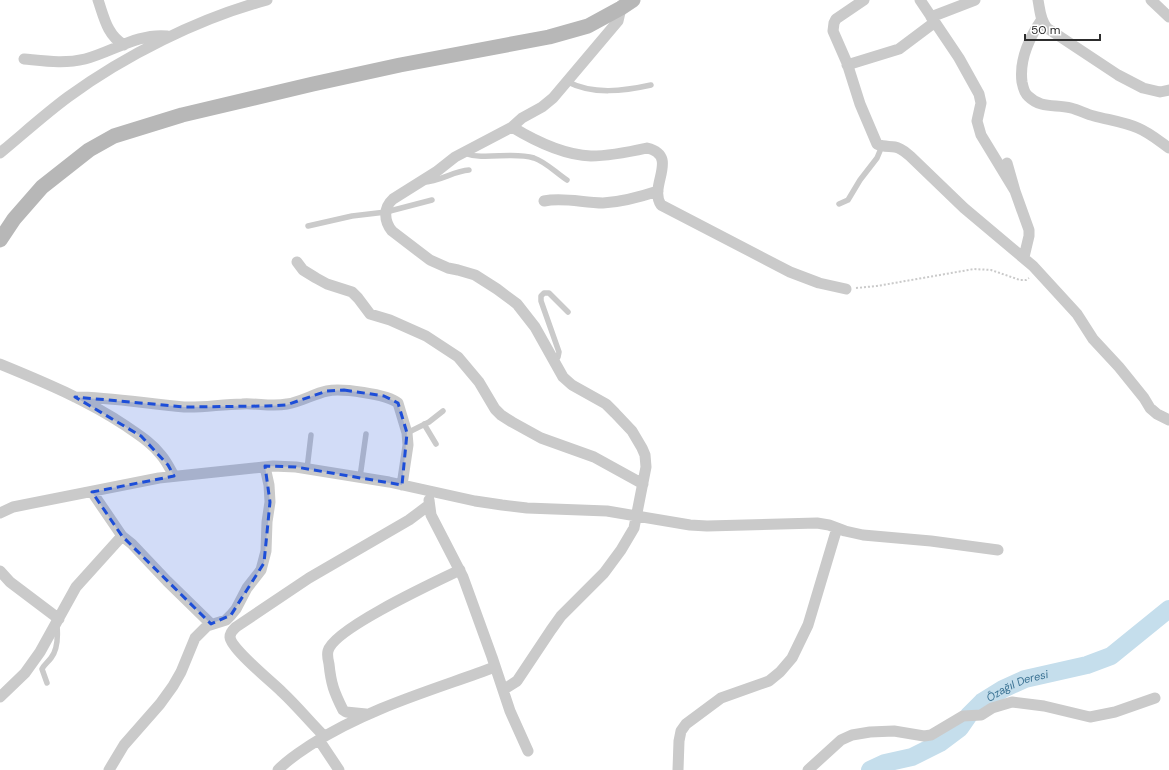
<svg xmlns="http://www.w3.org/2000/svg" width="1169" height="770" font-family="'DM Sans',sans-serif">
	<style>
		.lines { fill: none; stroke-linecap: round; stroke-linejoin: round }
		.river { stroke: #c5deec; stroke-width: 18 }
		.path { stroke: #cacaca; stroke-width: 2; stroke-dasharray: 2 2; stroke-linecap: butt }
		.lane { stroke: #cacaca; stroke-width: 5.5 }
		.street { stroke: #cacaca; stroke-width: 11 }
		.secondary { stroke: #b7b7b7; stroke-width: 15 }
		.marked { fill: #1d4ed8; fill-opacity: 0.2; stroke: #1d4ed8; stroke-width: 3; stroke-dasharray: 8 5; stroke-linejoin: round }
		.labels { text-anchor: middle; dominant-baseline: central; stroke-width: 4; stroke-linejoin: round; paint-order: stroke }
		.water-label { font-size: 11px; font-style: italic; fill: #397192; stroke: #fff }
	</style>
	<rect width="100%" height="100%" fill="#fff"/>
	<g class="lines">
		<path class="river" id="s1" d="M870,770L885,763L912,757L940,743L960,728L969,715L982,702L1003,689L1025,679L1087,665L1111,656L1169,609"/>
		<path class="path" d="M856,288L877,286L974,269L991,270L1020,280H1026L1029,278"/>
		<path class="lane" d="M568,82C593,95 624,91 651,85
			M463,153C486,161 511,151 534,158C546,162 556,173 567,180
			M423,182C440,182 453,171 469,170
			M839,204L848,200L860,180L877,158L882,146
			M308,226L352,216L386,212L432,200
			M554,361L558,357L559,352L541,301V296L544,293H549L568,312
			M424,424L436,444
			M407,433L429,422L443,411
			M307,469L311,435
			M360,477L366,434
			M47,683L42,669C44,665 48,662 51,658C58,649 58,637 57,626"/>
		<path class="street" d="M98,0C104,17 107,35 124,45
			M864,0L836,19L834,23L833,31L847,63L860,104L877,144C883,147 889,146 895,147C901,148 905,152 910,156L964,208L1033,266L1077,314L1093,339L1119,367L1144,398L1150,408L1157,414L1169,420
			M920,0L959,58L979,94L981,103L977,121L981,135L1015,191
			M1038,0C1040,10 1040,20 1047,28L1118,75L1143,88L1160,92L1169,90
			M1151,0L1169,17
			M931,17L975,0
			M1042,19C1029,38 1019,59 1022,82C1023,87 1024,93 1028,96C1041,109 1055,104 1071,108C1079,110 1086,114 1094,116C1109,120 1124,122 1138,128C1150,133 1159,141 1169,148
			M24,59C45,61 64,64 85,59C112,52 138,33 167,36
			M847,65L899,49L935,22
			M512,127C535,141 563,155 591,156C609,156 629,152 647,148C680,156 648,186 661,205L790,272L819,283L846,289
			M0,153C23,134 45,114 68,97C124,56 199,18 267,0
			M1007,163L1015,191L1029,230V236L1024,257
			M544,201C564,197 583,203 603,203C622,202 640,197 658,191
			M297,262L303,270L316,278L327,284L352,292L358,298L370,314L390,320L426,336L458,357L479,382L495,409L501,415L512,422L541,438L594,457L643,484
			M0,364C44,382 87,400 126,426C139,435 152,443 161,455C167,462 170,469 174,476
			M75,397C111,397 147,404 184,407C203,408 222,404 242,404C257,403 272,407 287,404C301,402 313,394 327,391C341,388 387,394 398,403L407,433L408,445L402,485
			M92,492L122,536L132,544L167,581L211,624
			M429,500L431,515L463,577L492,657L510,711L528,751
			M0,513L13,507L159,478L273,466L296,467L389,482L475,501L502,505L527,508L607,511L690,525L707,526L817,523L829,525L845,531L863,535L931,541L998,550
			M0,571L10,582L59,619
			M503,690L517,681L551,630L561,616L604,573L621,550L634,528L646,467L645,455L642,448L632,431L615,413L606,404L572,385L563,377L535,327L517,304L497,289L475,275L458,270L448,268L430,260L392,231C384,221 383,208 393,199L436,172L455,157L512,127L522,118L542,107L553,98L618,21L621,8
			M0,697L25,673L40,652L76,587L122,536
			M366,714L346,712L343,710C334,692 331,684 329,664C328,660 327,655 328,651C333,629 437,581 460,570
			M324,736C310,722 297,706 282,692C272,682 231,649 230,637C230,632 233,630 236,627L309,578L409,520L429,505
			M319,740L339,770
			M109,770L124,745L160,704L173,686L181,672L195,638L207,626L226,620L231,615L236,609L247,588L261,570L266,551L267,522L270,502L269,485L265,467
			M278,770C288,759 300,752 312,744C368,708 433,690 495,667
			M678,770L679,741L681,731L686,724L721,698L769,681L780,672L792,658L808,625L837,528
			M808,770L841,740L852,735L870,732L894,731L924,736L931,735L963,716L981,715L992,708L1012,702L1044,706L1090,717L1115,712L1155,698"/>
		<path class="secondary" d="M0,240L14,219L42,187L89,150L114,136L182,115L313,84L400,65L549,37L588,26L621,8L633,0"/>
	</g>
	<path class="marked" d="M344,390L384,396L398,403L407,433L402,485L296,467L265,466L270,502L264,563L231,615L211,624L122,536L92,492L174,476L168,465L141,436L75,397L185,407L266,406L286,405L327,391Z"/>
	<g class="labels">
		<g class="water-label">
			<text stroke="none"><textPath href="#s1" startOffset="174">Özağıl Deresi</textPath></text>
		</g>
	</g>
	<path d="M1025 34v6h75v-6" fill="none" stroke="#2d2d2d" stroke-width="2"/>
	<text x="1031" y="34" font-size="12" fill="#2d2d2d" stroke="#ffffff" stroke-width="3" paint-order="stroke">50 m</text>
</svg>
